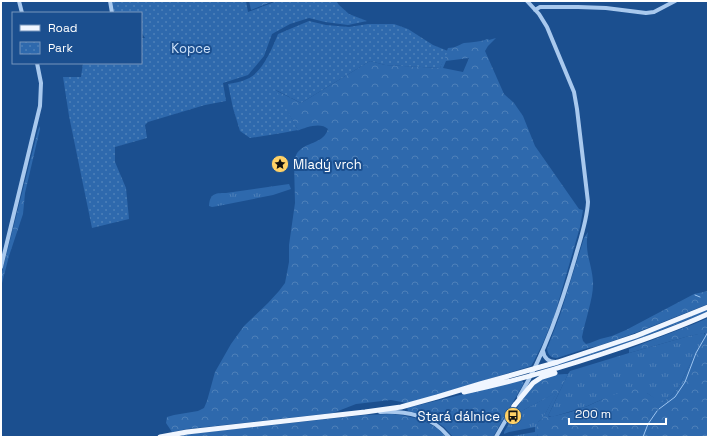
<svg xmlns="http://www.w3.org/2000/svg" width="709" height="438" font-family="'Space Grotesk',sans-serif">
	<style>
		.grass { fill: url(#grass-tufts) }
		.forest { fill: url(#forest-crowns); fill-rule: evenodd }
		.park { fill: url(#park-dots) }
		.lines { fill: none; stroke-linecap: round; stroke-linejoin: round }
		.stream { stroke: #9cc4f0; stroke-width: 1 }
		.minor { stroke: #a9c9ee; stroke-width: 4 }
		.major { stroke: #f0f6ff; stroke-width: 5 }
		.labels { text-anchor: middle; dominant-baseline: central; stroke-width: 4; stroke-linejoin: round; paint-order: stroke }
		.park-label { font-size: 13px; fill: #cfe3fa; stroke: #1b4f8f }
		.poi-label { font-size: 13px; fill: #fff; stroke: #1b4f8f; text-anchor: start }
	</style>
	<defs>
		<pattern id="grass-tufts" width="24" height="20" patternUnits="userSpaceOnUse"><rect width="24" height="20" fill="#2e69ad"/><path d="M3 7l-1-3M5 7V3M7 7l1-3M15 17l-1-3M17 17v-4M19 17l1-3" fill="none" stroke="#4d80b9"/></pattern>
		<pattern id="forest-crowns" width="20" height="18" patternUnits="userSpaceOnUse"><rect width="20" height="18" fill="#2e69ad"/><path d="M2 6a3 3 0 1 1 6 0M12 15a3 3 0 1 1 6 0" fill="none" stroke="#4d80b9"/></pattern>
		<pattern id="park-dots" width="8" height="8" patternUnits="userSpaceOnUse"><rect width="8" height="8" fill="#2e69ad"/><path d="M2 2h.1M6 6h.1" fill="none" stroke="#4d80b9" stroke-width="1.8" stroke-linecap="round"/></pattern>
	</defs>
	<rect width="100%" height="100%" fill="#1b4f8f"/>
	<path class="grass" d="M289,184L291,189L273,195L218,206L212,207L209,206C210,194 214,193 226,193Z
		M708,309V312L700,315C648,336 595,355 541,370L542,369C598,350 654,332 708,309Z
		M703,333H704L705,335L703,339L678,388L671,396L664,401H660L655,399L647,393L603,399L585,407L552,417L548,416L568,374L570,371L629,353L689,336Z
		M557,392L543,418L538,422L537,434L538,437H507L535,432V427L509,432L504,434V432L514,415Z"/>
	<path class="forest" d="M249,1H274L251,10Z
		M496,38L488,46L485,51L504,94L514,103L523,116L535,146L579,209L583,210L580,227L555,314L543,343L534,361L531,366L437,395L407,403L391,400L356,404L333,413L187,429L172,432L166,423L167,417L174,415L198,411L204,408L207,401L215,372L231,344L244,326L268,303L279,291L285,283L289,262V245L295,203L294,162C295,158 296,153 300,150C308,142 324,143 328,129C321,122 306,127 297,131L298,130L275,90L301,103L370,61L385,65L440,68L448,48C456,48 458,45 464,43C472,42 480,42 488,39L489,40ZM469,58L463,72L443,68L446,61Z
		M40,126V129L25,193L23,214L9,256L1,287V276L3,268L38,130Z
		M588,232C584,253 592,263 593,282C594,296 585,321 582,337L583,341L586,344L590,343L600,339L612,336L626,330L694,294L708,291V304L635,333L598,346L588,348L557,358C551,358 548,355 547,349L560,315L584,238Z
		M708,318V437H538L537,434V426L538,422L543,418L556,393L514,415C519,402 530,386 543,379C550,375 560,374 568,374L548,416L550,417C561,415 582,409 592,404C601,400 627,388 636,389C647,389 652,400 664,401L671,396L678,388L703,339L705,335V333L689,336L629,353V349L694,324Z
		M521,380L524,383L493,437H453C449,433 446,428 441,425C431,417 420,414 408,411L407,408Z
		M392,414C412,416 433,421 446,437H173L188,434L365,415Z"/>
	<path class="park" d="M112,1H246L248,12L277,1H336L339,5L349,14L367,21L348,25L325,22L309,18L290,24L272,34L264,56L248,75L223,83L226,101L205,105L148,122L145,125L147,138L115,147V162L126,188L129,219L92,228L69,116L63,77H81L83,63H141V38H145L141,32V13H114L112,8Z
		M309,21L326,25L349,27L368,24H394L408,29L433,45L448,51L440,68L385,65L370,61L301,103L276,90L298,130L282,133L250,138L240,131L233,108L228,84C234,83 241,82 247,79C262,73 272,49 278,34Z"/>
	<g class="lines">
		<path class="stream" d="M695,295L700,297
			M659,409L675,397L685,382L696,353L708,332
			M643,437L648,424L657,411"/>
		<path class="minor" d="M19,1L22,13
			M110,1L112,13
			M535,10L540,7H578L606,8L646,13L654,12L675,1
			M1,267L40,106L41,83L37,63
			M543,351C544,358 549,362 556,362
			M519,397C545,353 561,306 575,258C580,240 587,221 588,202L577,109L574,92L547,27L539,14L527,1
			M380,412C407,411 431,415 449,437
			M496,437L515,404"/>
		<path class="major" d="M464,392C511,382 557,369 602,354C638,342 673,330 708,314
			M514,406L533,383L542,377L555,373
			M160,437L187,432L365,412L401,407L437,397L480,384L558,362L636,336L708,307"/>
	</g>
	<defs>
		<symbol id="sight-disc" viewBox="-11 -11 22 22"><circle r="9.5" fill="#ffd166" stroke="#1b4f8f"/><path d="M0-6L1.8-2.2L6-1.7L2.9 1.2L3.7 5.4L0 3.3L-3.7 5.4L-2.9 1.2L-6-1.7L-1.8-2.2Z" fill="#111"/></symbol>
		<symbol id="bus-disc" viewBox="-11 -11 22 22"><circle r="9.5" fill="#ffd166" stroke="#1b4f8f"/><path d="M-5-6H5V4H4V6H2V4H-2V6H-4V4H-5ZM-3.5-4V0h7V-4ZM-3.5 1.2v1.5H-2V1.2ZM2 1.2v1.5H3.5V1.2Z" fill="#111"/></symbol>
	</defs>
	<g fill-rule="evenodd">
		<use href="#sight-disc" x="270" y="154" width="20" height="20"/>
		<use href="#bus-disc" x="503" y="406" width="20" height="20"/>
	</g>
	<g class="labels">
		<g class="park-label">
			<text x="191" y="48">Kopce</text>
		</g>
		<g class="poi-label">
			<text x="293" y="164">Mladý vrch</text>
			<text x="500" y="416" text-anchor="end">Stará dálnice</text>
		</g>
	</g>
	<rect width="709" height="438" fill="none" stroke="#ffffff" stroke-width="4"/>
	<rect x="12" y="12" width="130" height="52" fill="#1b4f8f" stroke="#7695bc"/>
	<rect x="20" y="25" width="20" height="6" fill="#f0f6ff" stroke="#7695bc"/>
	<text x="48" y="32" font-size="12" fill="#ffffff">Road</text>
	<rect x="20" y="42" width="20" height="12" fill="url(#park-dots)" stroke="#7695bc"/>
	<text x="48" y="52" font-size="12" fill="#ffffff">Park</text>
	<path d="M569 418v6h97v-6" fill="none" stroke="#ffffff" stroke-width="2"/>
	<text x="575" y="418" font-size="12" fill="#ffffff" stroke="#1b4f8f" stroke-width="3" paint-order="stroke">200 m</text>
</svg>
